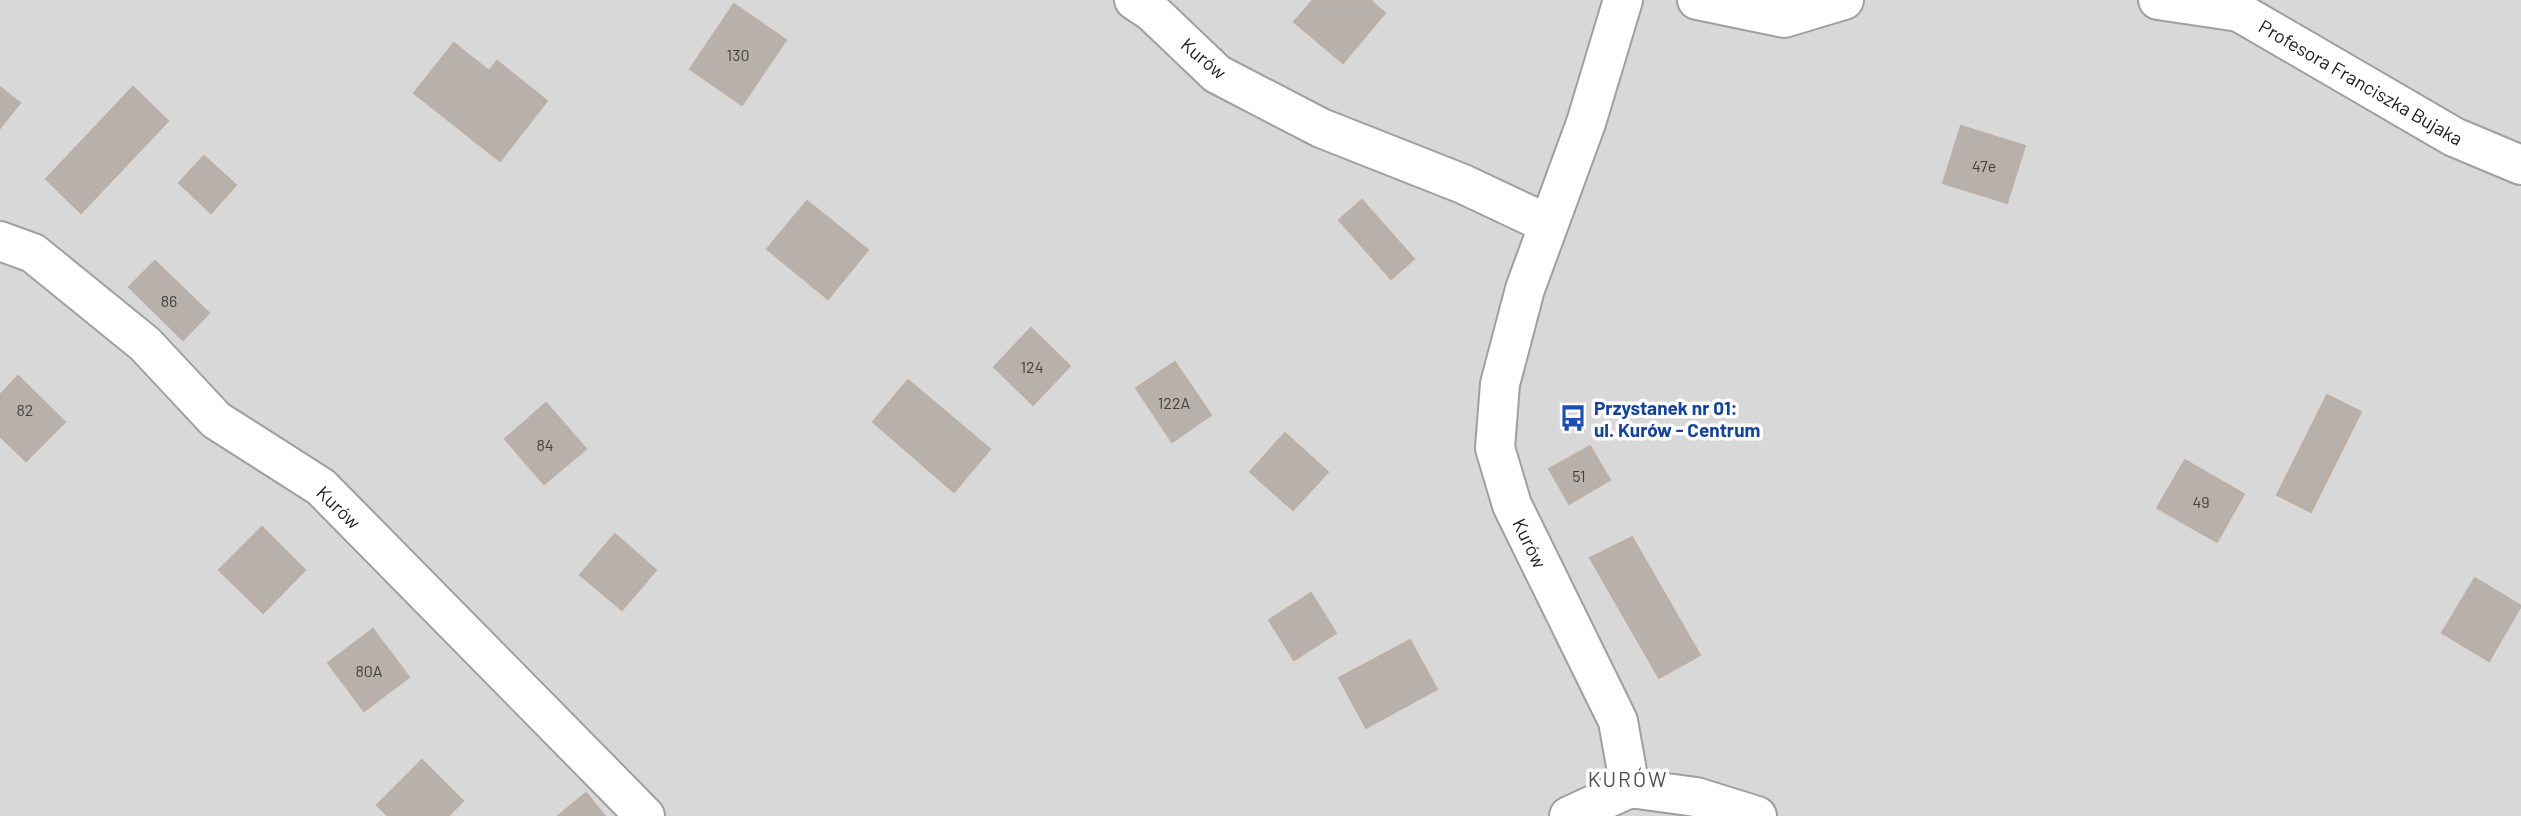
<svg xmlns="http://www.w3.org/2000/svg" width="2521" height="816" font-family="Barlow,sans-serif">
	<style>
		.residential { fill: #d9d8d8 }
		.building { fill: #b8b1ab; stroke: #bbafa5; stroke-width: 2 }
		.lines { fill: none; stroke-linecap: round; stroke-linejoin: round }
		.minor-casing { stroke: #9f9f9f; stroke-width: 42 }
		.minor { stroke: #fff; stroke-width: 38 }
		.labels { text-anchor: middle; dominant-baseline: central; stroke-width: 7; stroke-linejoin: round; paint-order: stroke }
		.number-label { font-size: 16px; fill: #42403f }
		.street-label { font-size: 19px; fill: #1b1b1b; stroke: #fff }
		.transit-label { font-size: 19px; font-weight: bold; fill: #164399; stroke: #fff; text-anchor: start }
		.neighbourhood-label { font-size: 21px; letter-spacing: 2px; fill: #4e4e4e; stroke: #fff }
	</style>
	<rect width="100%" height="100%" fill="#ebe8e1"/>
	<path class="residential" d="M0,0H2521V816H0Z"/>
	<path class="building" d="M1313,0H1370L1385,13L1343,63L1294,22Z
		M734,4L786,40L742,105L690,69Z
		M454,43L489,71L497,61L547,101L500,161L414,93Z
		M0,87L20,103L0,128Z
		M133,87L168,121L81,213L46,179Z
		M1961,126L2025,146L2007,203L1943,183Z
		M204,156L236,185L211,213L179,183Z
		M1362,200L1414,259L1391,279L1339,220Z
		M807,201L868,250L828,299L767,249Z
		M155,261L209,313L183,340L129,287Z
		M1031,328L1070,366L1033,405L994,367Z
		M1175,362L1211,415L1172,442L1136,388Z
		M18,376L65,422L26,461L0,436V395Z
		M908,380L990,449L954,492L873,422Z
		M2327,395L2361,412L2311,512L2277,495Z
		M546,403L586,449L544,484L505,439Z
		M1285,433L1328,472L1293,510L1250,472Z
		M1590,446L1610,480L1569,504L1549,469Z
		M2185,460L2244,494L2217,542L2157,508Z
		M262,527L305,570L263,613L219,570Z
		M615,534L656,570L622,610L580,575Z
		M1632,537L1700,655L1659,678L1590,558Z
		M2475,578L2521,606L2489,661L2442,633Z
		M1311,593L1336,633L1294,660L1269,620Z
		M373,629L409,677L364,711L328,663Z
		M1410,640L1437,689L1366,728L1339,678Z
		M422,760L463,801L448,816H388L377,805Z
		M586,793L605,816H558Z"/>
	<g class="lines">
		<defs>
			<path id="minor" d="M1134,0L1152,12L1217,74L1321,128L1463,184L1548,224
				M1623,0L1586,123L1525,289L1500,384L1495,448L1512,505L1618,721L1630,788
				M1697,0L1784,18L1844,0
				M2158,0L2239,12L2454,137L2521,165
				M0,241L33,253L145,344L216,420L321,487L645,816
				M1630,788L1696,797L1757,816
				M1569,816L1630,788"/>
		</defs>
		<use href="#minor" class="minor-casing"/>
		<use href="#minor" class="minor"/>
	</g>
	<defs>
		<symbol id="bus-bare" viewBox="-9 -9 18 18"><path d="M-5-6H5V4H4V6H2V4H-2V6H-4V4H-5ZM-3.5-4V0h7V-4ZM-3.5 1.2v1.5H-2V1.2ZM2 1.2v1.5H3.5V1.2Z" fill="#1a4fb4" stroke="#fff" stroke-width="2.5" paint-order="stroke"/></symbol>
	</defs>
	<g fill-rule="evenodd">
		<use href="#bus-bare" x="1554" y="399" width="38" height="38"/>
	</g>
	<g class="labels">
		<g class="number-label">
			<text x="738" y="54">130</text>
			<text x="1984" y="165">47e</text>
			<text x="169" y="300">86</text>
			<text x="1032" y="366">124</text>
			<text x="1174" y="402">122A</text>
			<text x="25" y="409">82</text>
			<text x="545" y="444">84</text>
			<text x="1579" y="475">51</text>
			<text x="2201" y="501">49</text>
			<text x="369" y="670">80A</text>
		</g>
		<g class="street-label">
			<text transform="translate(1204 58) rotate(40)">Kurów</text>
			<text transform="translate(2361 82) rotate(30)">Profesora Franciszka Bujaka</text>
			<text transform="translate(339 507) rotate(44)">Kurów</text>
			<text transform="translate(1530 543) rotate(64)">Kurów</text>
		</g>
		<g class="transit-label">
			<text x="1594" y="407">Przystanek nr 01:<tspan x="1594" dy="22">ul. Kurów - Centrum</tspan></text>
		</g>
		<g class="neighbourhood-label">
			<text x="1628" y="778">KURÓW</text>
		</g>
	</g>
</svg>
